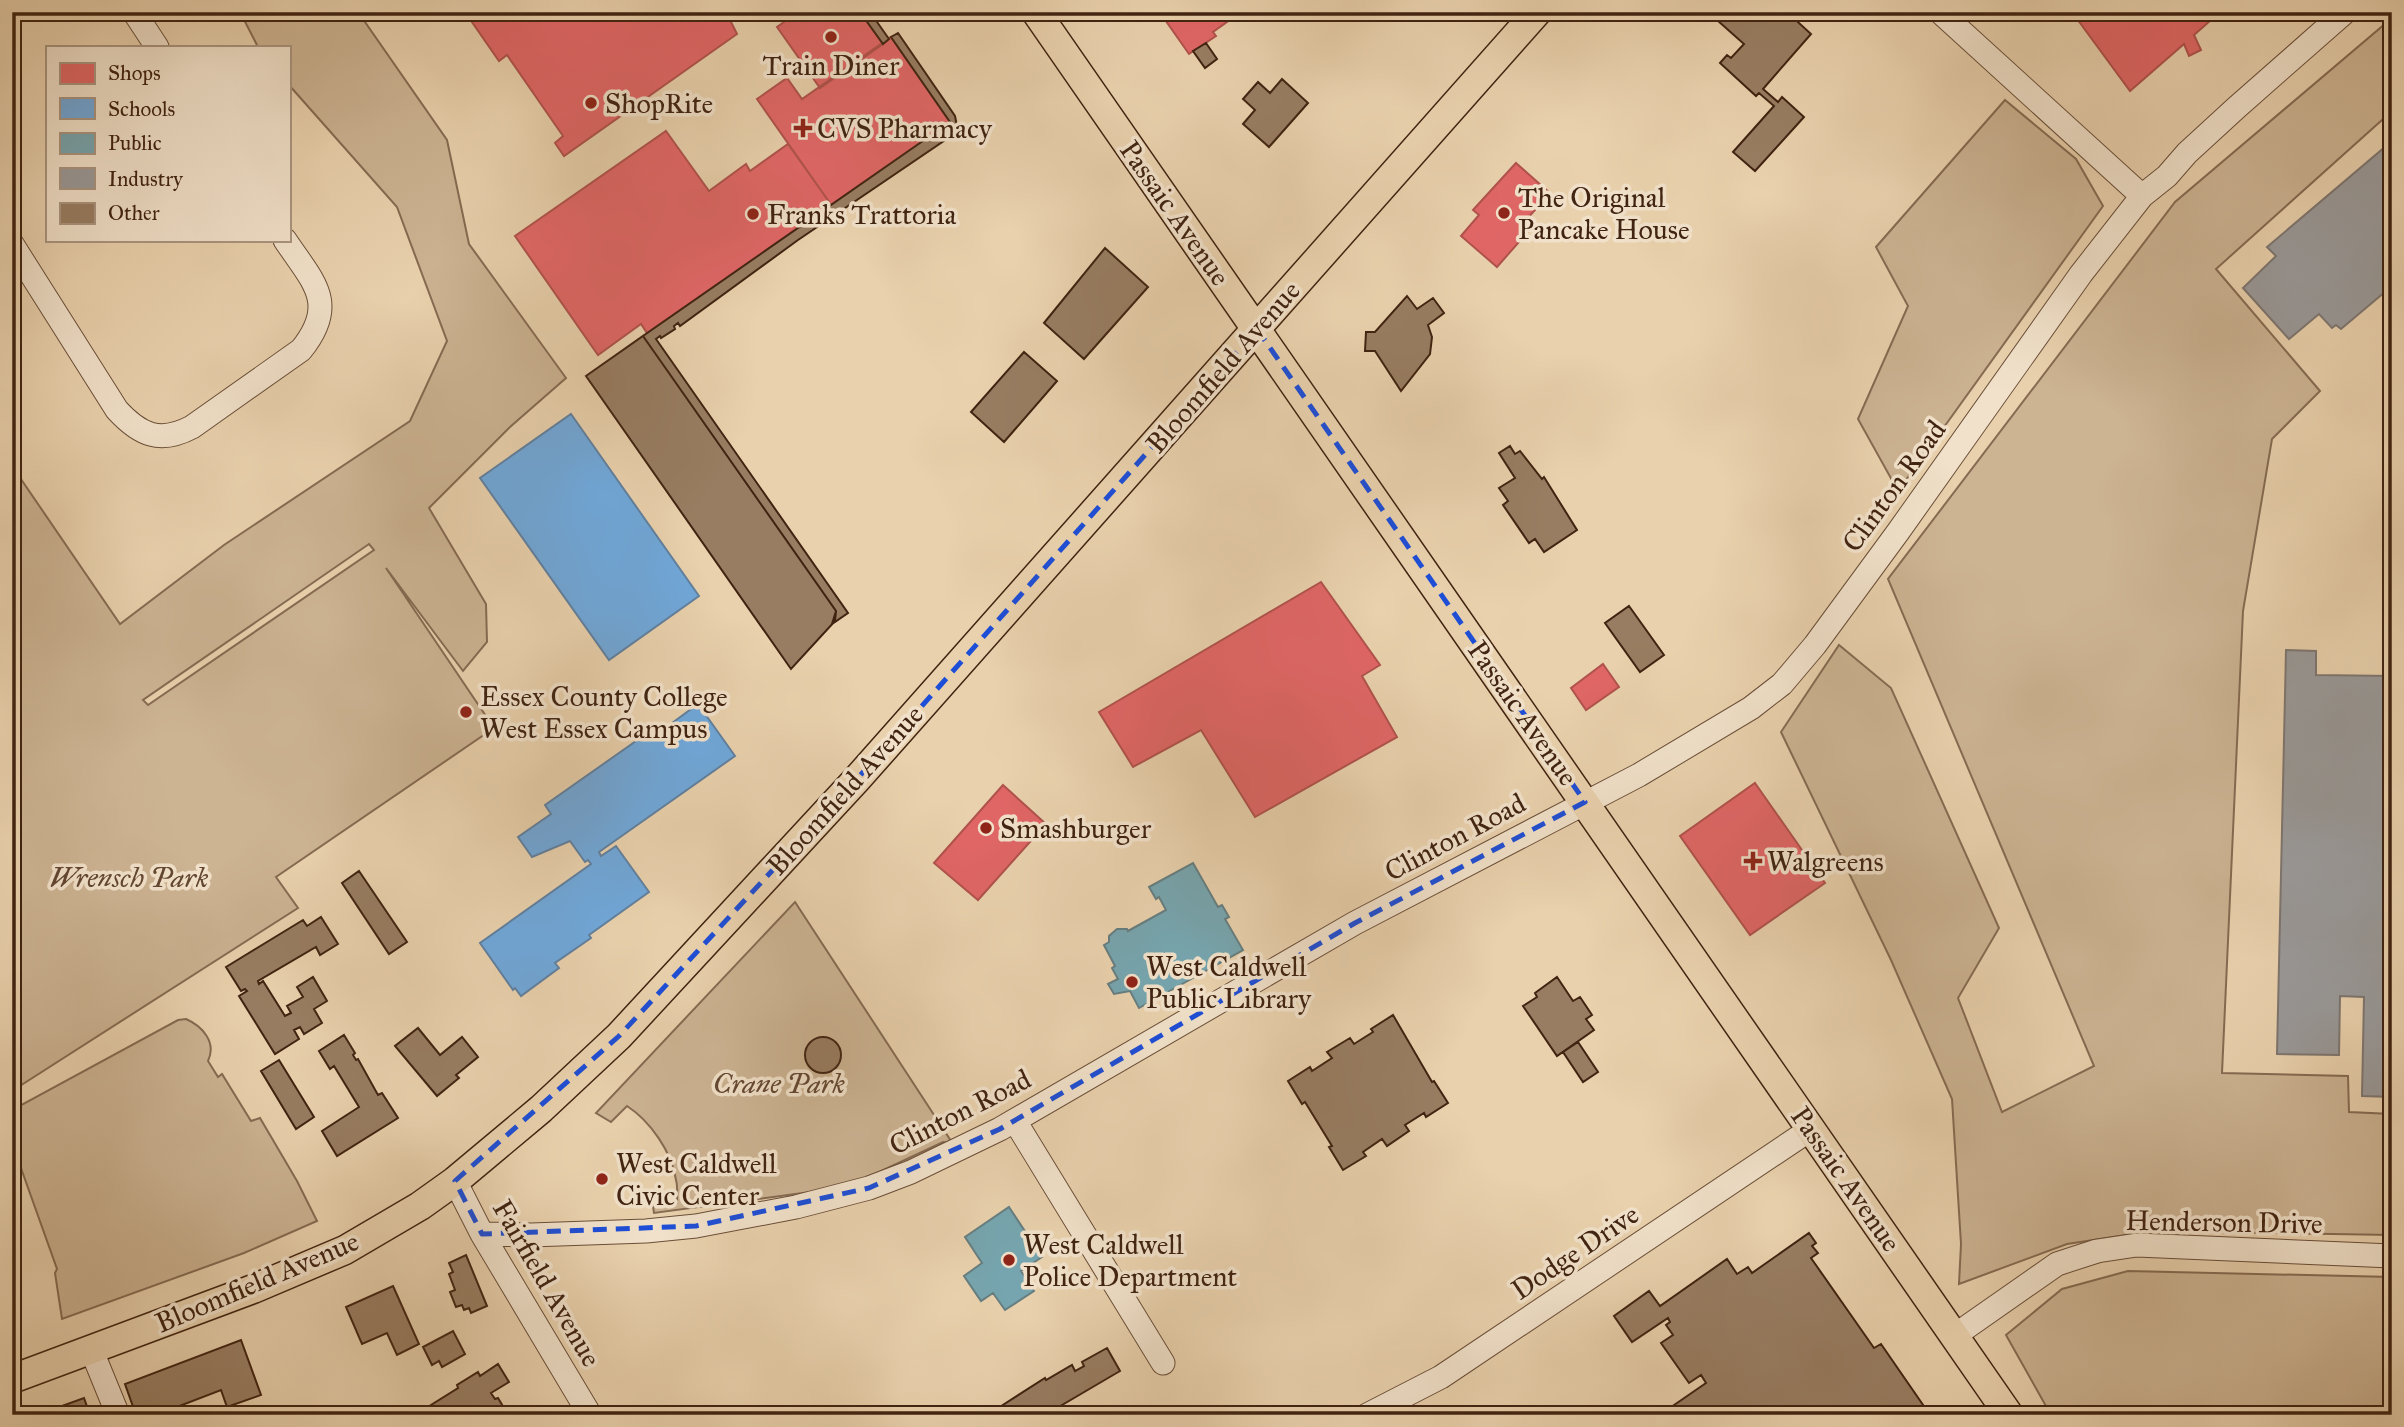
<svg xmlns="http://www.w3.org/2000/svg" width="2404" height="1427" font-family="'IM FELL Great Primer',serif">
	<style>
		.green { fill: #ccb392; stroke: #866b52; stroke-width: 2; fill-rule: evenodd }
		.shops { fill: #e06666; stroke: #b0524c; stroke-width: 2 }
		.schools { fill: #6fa8dc; stroke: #61809f; stroke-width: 2 }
		.public { fill: #76a5af; stroke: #667e80; stroke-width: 2 }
		.industry { fill: #999; stroke: #7e7670; stroke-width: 2 }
		.building { fill: #987d62; stroke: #402311; stroke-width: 2 }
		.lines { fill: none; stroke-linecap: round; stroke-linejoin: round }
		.minor-casing { stroke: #6a4e38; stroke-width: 25 }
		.major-casing { stroke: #402311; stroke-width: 31 }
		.minor { stroke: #f1e1ca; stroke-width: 23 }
		.major { stroke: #e9d1ad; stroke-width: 28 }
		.marked { fill: none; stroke: #1d4ed8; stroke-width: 5; stroke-dasharray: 14 9; stroke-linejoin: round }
		.poi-dot { fill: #8f2418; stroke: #f1e1ca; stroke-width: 2.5 }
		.labels { text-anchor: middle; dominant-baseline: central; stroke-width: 7; stroke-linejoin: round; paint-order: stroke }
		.poi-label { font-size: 28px; fill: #402311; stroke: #f1e1ca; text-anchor: start }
		.street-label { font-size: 28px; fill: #402311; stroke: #f1e1ca }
		.park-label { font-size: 28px; font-style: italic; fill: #634731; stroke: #f1e1ca }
	</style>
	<rect width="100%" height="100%" fill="#e9d1ad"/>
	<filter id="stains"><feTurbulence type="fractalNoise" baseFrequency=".00286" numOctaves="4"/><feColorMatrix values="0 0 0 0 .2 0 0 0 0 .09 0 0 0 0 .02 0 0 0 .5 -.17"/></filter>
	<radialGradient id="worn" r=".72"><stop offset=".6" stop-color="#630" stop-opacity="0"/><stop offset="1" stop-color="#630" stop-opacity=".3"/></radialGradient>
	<path class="green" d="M240,12H358L447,140L469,244L566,378L510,427L429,508L486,604L487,642L463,671L386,568L494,728L276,877L298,908L12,1091V466L120,624L224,545L410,421L447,341L397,207L289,85V47H258ZM369,544L374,550L148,705L143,700Z
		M2392,18V111L2216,269L2320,391L2272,439L2243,611L2222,1073L2348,1076L2349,1112L2392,1114V1235L2153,1231L2067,1244L1959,1284L1961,1244L1952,1099L1891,960L1781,732L1839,645L1891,688L1999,928L1958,998L2002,1112L2094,1066L1888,579L2175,202Z
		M2005,100L2076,159L2103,206L1898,491L1858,419L1908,306L1876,247Z
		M795,902L953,1144L943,1142L847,1187L654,1213L653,1206L677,1203C677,1195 678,1187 676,1180C672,1152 650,1121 627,1106L611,1122L596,1113Z
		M186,1019C202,1026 217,1042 208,1061L218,1077L222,1074L251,1121L260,1118L297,1181L317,1221L244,1253L62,1319L55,1273L57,1269L17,1157L12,1155V1110L178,1020Z
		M2128,1271L2392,1277V1415H2051L2006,1335L2062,1289Z"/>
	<path class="shops" d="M465,12H726L737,34L564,156L555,143L563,136L507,55L499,61Z
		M798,12H860L883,44L820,88L777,27Z
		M1164,12H1241L1213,32L1216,36L1189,54L1161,14Z
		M2072,12H2220L2194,35L2201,50L2189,56L2184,44L2130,91Z
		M891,37L950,122L832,206L757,99L787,78L802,99Z
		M666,131L709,191L746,164L750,171L788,144L832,206L647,333L641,324L598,355L515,236Z
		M1516,163L1550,193L1526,220L1533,226L1497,267L1461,236L1479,215L1473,210Z
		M1321,582L1380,665L1362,676L1397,737L1255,817L1201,730L1133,767L1099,712Z
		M1603,664L1619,687L1586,710L1571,688Z
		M1755,783L1825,883L1750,935L1680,836Z
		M1003,785L1046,824L978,900L934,863Z"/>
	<path class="schools" d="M571,414L699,596L609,660L480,478Z
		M698,704L735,756L599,852L601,856L616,846L649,892L589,935L591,938L555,963L559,968L521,996L515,988L513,990L480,943L591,864L588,860L585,862L570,841L532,857L518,837L551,814L545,805L656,727L657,729L665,723L668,726Z"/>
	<path class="public" d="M1193,863L1218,907L1222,905L1229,917L1225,919L1243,950L1139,1008L1130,991L1114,994L1108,984L1118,979L1112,968L1115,966L1104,945L1109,942V936L1117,929H1127L1128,931L1166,910L1159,897L1156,899L1149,887Z
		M1009,1207L1042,1257L1021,1271L1034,1291L1005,1310L993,1293L981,1301L964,1276L982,1263L965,1237Z"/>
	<path class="industry" d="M2392,141V286L2341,329L2336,325L2332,328L2319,314L2289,339L2243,288L2276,256L2267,247Z
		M2286,650L2316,651V675L2392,676V1097L2362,1096L2364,997L2340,996L2339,1055L2277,1054Z"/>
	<path class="building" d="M860,12H870L889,39L883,44Z
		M1708,12H1767L1770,14L1772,12H1787L1811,34L1763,89L1778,102L1782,97L1804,117L1755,171L1733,152L1774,106L1759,93L1756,96L1720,63L1727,55L1731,58L1744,44Z
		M898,33L955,116L957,126L954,134L798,240L680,326L678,323L674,326L675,329L661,338L660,336L656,339L848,613L832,624L836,611L643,336L950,122L891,37Z
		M1206,43L1217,59L1205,68L1193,51Z
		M1282,79L1308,103L1269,147L1243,124L1255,110L1243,99L1258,82L1270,93Z
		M1105,248L1148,287L1084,359L1044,323Z
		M1407,296L1417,309L1433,298L1444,313L1428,325L1432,337L1430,354L1401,391L1375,351H1365L1366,332H1375Z
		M643,336L836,611L835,621L791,669L586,376Z
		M1024,352L1057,381L1004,442L971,412Z
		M1510,446L1515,454L1520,451L1542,479L1544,477L1577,530L1544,552L1535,539L1529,543L1503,505L1508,501L1499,488L1515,478L1499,453Z
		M1629,606L1664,655L1640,672L1605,623Z
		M359,871L407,942L389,954L342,883Z
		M321,917L338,944L320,955L316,947L258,981L259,984L263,981L285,1016L291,1013L287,1006L303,997L297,987L313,977L327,1001L314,1009L322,1023L304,1034L300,1027L294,1030L299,1039L275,1054L239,996L247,991L245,989L241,991L226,967L303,920L307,926Z
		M1557,977L1573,1001L1580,997L1592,1015L1586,1019L1594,1030L1557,1056L1523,1006L1537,997L1535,993Z
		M1393,1015L1432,1082L1434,1081L1448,1103L1426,1117L1424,1113L1405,1125L1409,1131L1387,1146L1382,1139L1363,1152L1366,1156L1343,1170L1329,1147L1332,1146L1305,1102L1302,1104L1288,1081L1310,1067L1312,1071L1332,1058L1327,1052L1350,1038L1354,1044L1373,1032L1371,1029Z
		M418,1028L440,1055L462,1037L478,1057L456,1075L459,1078L437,1096L395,1046Z
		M344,1035L355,1053L353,1055L356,1060L358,1059L378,1095L382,1093L398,1118L337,1156L322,1131L359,1107L334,1066L330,1069L319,1051Z
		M805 1055a18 18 0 1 1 36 0a18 18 0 1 1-36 0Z
		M1578,1042L1598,1072L1583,1082L1563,1052Z
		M279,1060L314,1117L296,1129L261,1071Z
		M1809,1233L1816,1243L1812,1246L1818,1253L1811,1258L1874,1348L1881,1344L1930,1415H1666L1664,1412L1706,1383L1701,1375L1689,1383L1661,1343L1673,1335L1666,1325L1670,1322L1668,1318L1632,1342L1614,1316L1649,1291L1660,1306L1727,1259L1737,1274L1748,1267L1752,1273Z
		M466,1255L487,1306L471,1313L469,1308L464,1310L462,1305L456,1307L450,1292L455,1290L449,1274L453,1272L449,1263Z
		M393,1286L419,1344L397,1355L387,1333L362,1344L346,1307Z
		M453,1331L465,1354L442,1367L439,1361L432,1365L423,1347Z
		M241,1340L261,1395L227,1407L221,1390L156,1415H136L125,1384Z
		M1107,1348L1120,1371L1045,1415H991L996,1412L995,1410L1045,1378L1046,1380L1072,1365L1075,1371L1084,1366L1082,1362Z
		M498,1364L509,1382L491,1393L495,1399L498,1398L507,1413L505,1415H415L458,1388L457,1385L478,1372L480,1376Z
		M84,1398L90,1415H42L51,1410Z"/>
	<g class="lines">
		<defs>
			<path id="minor" d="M134,12L157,47
				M1940,12L2142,196
				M12,244L117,410C140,435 160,444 192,427L301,350C339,303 313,282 285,240
				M1015,1121L1163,1363
				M455,1181L482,1234L590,1415
				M482,1234L531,1235L646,1231L696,1226L796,1207L869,1188L911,1172L1000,1129L1355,923L1639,775L1751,708L1782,684L1815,645L1898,532L2081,274L2142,196L2167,176L2187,153L2236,108L2345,12
				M1954,1336L2057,1264L2097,1251L2137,1245L2392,1256
				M91,1349L118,1415
				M1367,1415L1441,1377L1811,1129"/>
			<path id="major" d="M1036,12L2009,1415
				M12,1379L253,1289L345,1250L420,1206L455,1181L541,1109L619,1036L857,779L1537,12"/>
		</defs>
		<use href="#minor" class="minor-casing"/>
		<use href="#major" class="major-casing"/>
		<use href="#minor" class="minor"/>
		<use href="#major" class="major"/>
	</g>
	<path class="marked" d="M1257,329L1585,802L1355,923L1000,1129L869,1188L696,1226L482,1234L455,1181L619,1036L857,779Z"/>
	<g class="poi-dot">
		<circle cx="831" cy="37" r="7"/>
		<circle cx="591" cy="103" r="7"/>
		<path d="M799.5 117.5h7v7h7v7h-7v7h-7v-7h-7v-7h7z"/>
		<circle cx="1504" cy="213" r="7"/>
		<circle cx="753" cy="214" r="7"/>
		<circle cx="466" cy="712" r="7"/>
		<circle cx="986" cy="828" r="7"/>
		<path d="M1749.5 850.5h7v7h7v7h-7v7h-7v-7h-7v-7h7z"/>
		<circle cx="1132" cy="982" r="7"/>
		<circle cx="602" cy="1179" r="7"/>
		<circle cx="1009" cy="1260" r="7"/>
	</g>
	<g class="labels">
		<g class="poi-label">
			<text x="831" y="65" text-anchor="middle">Train Diner</text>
			<text x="605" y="103">ShopRite</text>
			<text x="817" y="128">CVS Pharmacy</text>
			<text x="1518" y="197">The Original<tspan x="1518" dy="32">Pancake House</tspan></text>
			<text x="767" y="214">Franks Trattoria</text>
			<text x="480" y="696">Essex County College<tspan x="480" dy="32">West Essex Campus</tspan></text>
			<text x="1000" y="828">Smashburger</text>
			<text x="1767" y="861">Walgreens</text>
			<text x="1146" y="966">West Caldwell<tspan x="1146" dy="32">Public Library</tspan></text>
			<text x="616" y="1163">West Caldwell<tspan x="616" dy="32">Civic Center</tspan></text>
			<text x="1023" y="1244">West Caldwell<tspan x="1023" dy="32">Police Department</tspan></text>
		</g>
		<g class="street-label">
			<text transform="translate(1175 213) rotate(55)">Passaic Avenue</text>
			<text transform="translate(1223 367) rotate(-49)">Bloomfield Avenue</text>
			<text transform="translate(1894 486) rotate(-54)">Clinton Road</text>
			<text transform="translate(1523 713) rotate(55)">Passaic Avenue</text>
			<text transform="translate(845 790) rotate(-48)">Bloomfield Avenue</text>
			<text transform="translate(1455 837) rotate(-28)">Clinton Road</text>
			<text transform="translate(960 1112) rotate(-27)">Clinton Road</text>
			<text transform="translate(1846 1179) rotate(55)">Passaic Avenue</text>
			<text transform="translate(2224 1222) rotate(1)">Henderson Drive</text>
			<text transform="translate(1575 1252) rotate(-34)">Dodge Drive</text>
			<text transform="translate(257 1282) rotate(-23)">Bloomfield Avenue</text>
			<text transform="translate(547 1283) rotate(60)">Fairfield Avenue</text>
		</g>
		<g class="park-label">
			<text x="129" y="877">Wrensch Park</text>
			<text x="779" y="1083">Crane Park</text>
		</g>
	</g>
	<rect width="2404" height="1427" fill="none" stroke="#e9d1ad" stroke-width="42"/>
	<rect x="14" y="14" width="2376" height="1399" fill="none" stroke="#402311" stroke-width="3.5"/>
	<rect x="21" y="21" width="2362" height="1385" fill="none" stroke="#402311" stroke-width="2"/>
	<rect x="46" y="46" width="245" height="196" fill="#f1e1ca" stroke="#aa9580" stroke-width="2"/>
	<rect x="60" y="63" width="35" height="21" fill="#e06666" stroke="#aa9580" stroke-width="2"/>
	<text x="108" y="80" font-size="21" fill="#402311">Shops</text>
	<rect x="60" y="98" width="35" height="21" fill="#6fa8dc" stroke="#aa9580" stroke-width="2"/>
	<text x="108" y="116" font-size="21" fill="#402311">Schools</text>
	<rect x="60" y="133" width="35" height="21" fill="#76a5af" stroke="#aa9580" stroke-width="2"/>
	<text x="108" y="150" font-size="21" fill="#402311">Public</text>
	<rect x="60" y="168" width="35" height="21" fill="#999999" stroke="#aa9580" stroke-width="2"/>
	<text x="108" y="186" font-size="21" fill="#402311">Industry</text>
	<rect x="60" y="203" width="35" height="21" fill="#987d62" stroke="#aa9580" stroke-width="2"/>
	<text x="108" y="220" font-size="21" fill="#402311">Other</text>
	<rect width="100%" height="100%" filter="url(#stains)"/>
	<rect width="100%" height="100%" fill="url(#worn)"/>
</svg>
